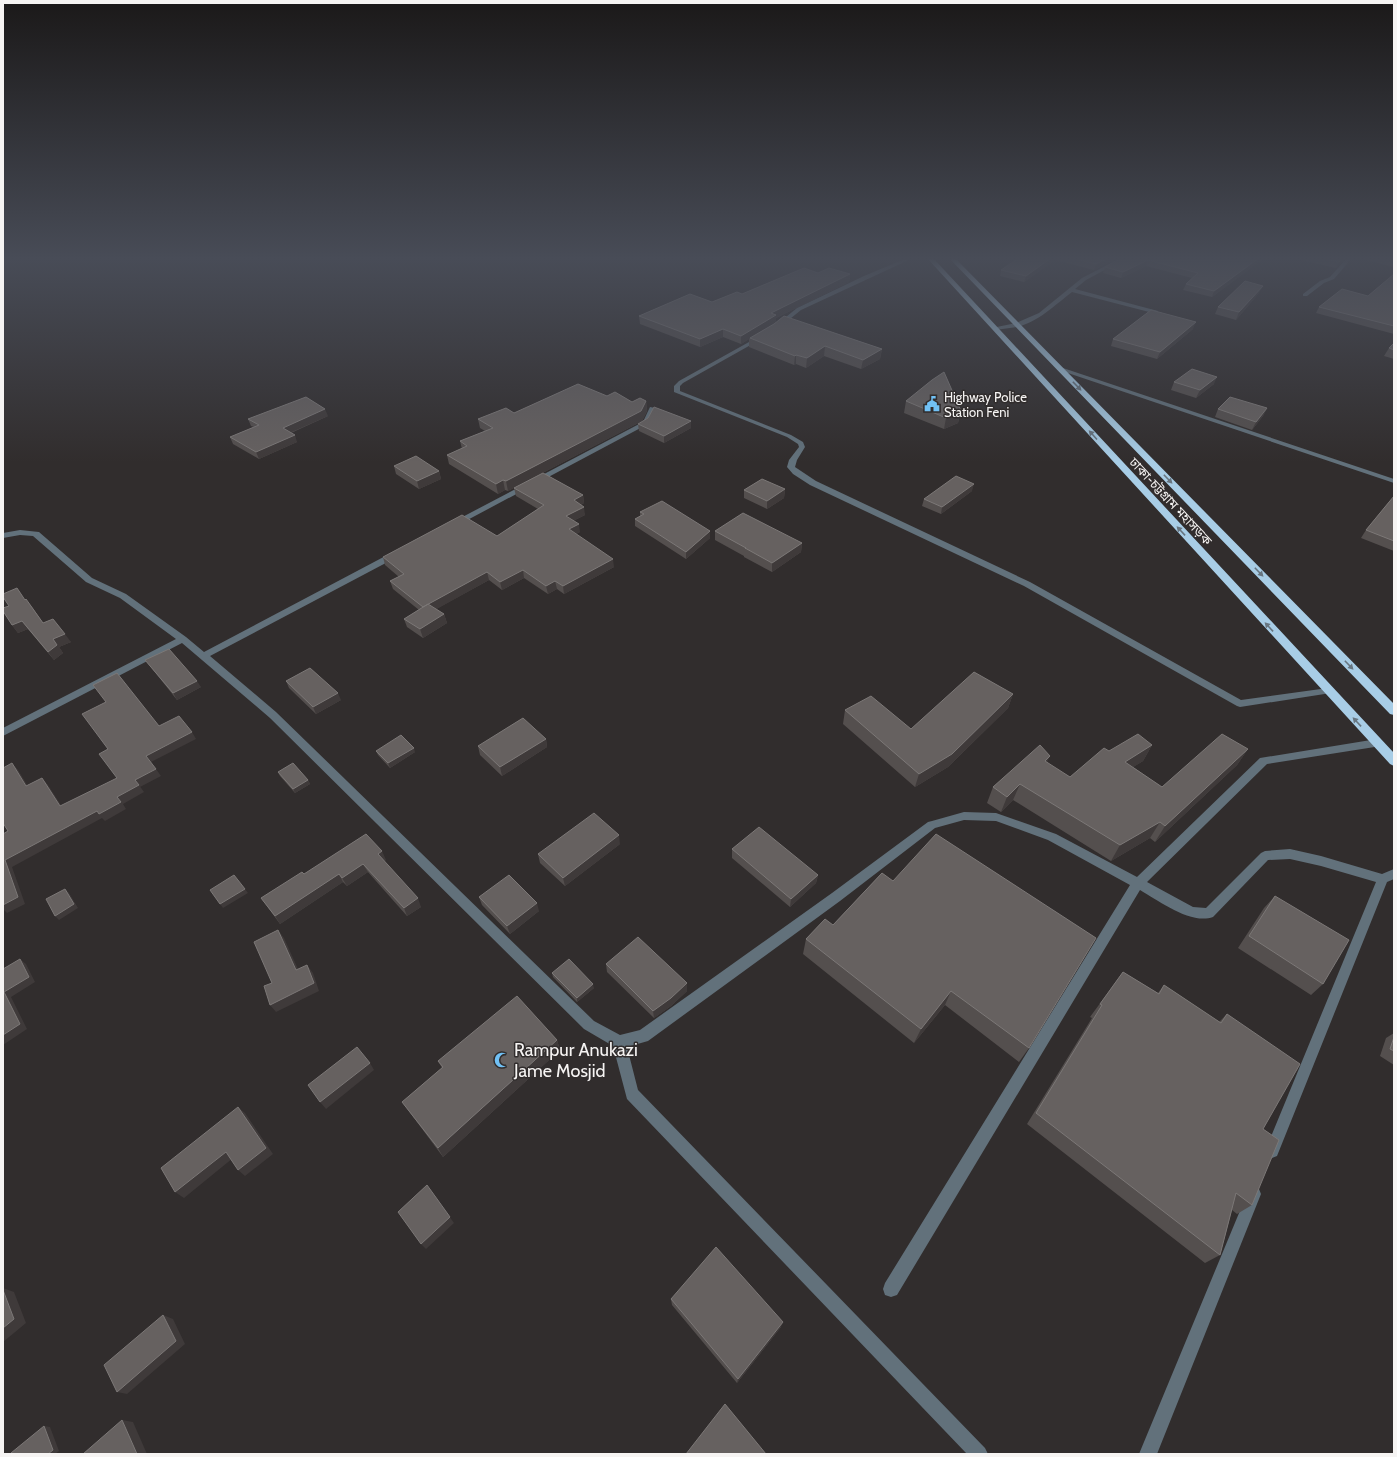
<svg xmlns="http://www.w3.org/2000/svg" width="1397" height="1457" font-family="Cabin,'Noto Sans Bengali',sans-serif">
	<style>
		.lines { fill: none; stroke-linecap: round; stroke-linejoin: round }
		.minor { fill: #62717b; fill-rule: evenodd }
		.highway { fill: #a8cde6; fill-rule: evenodd }
		.wall { fill: #544f4e }
		.shaded-wall { fill: #3f3a3a }
		.building { fill: #666160; stroke: #7c7877 }
		.oneway { fill: #677580 }
		.labels { text-anchor: middle; dominant-baseline: central; stroke-width: 3; stroke-linejoin: round; paint-order: stroke }
		.far-poi-label { font-size: 13px; fill: #f6f4f3; stroke: #312d2d; text-anchor: start }
		.far-street-label { font-size: 13px; fill: #f6f4f3; stroke: #312d2d }
		.near-poi-label { font-size: 18px; fill: #f6f4f3; stroke: #312d2d; text-anchor: start }
	</style>
	<rect width="100%" height="100%" fill="#312d2d"/>
	<g class="lines">
		<path class="minor" d="M907,258H913L801,310L780,327L775,326L797,308L864,276Z
			M1121,258H1127L1086,280L1075,289L1158,311L1156,317H1152L1153,313L1072,292C1055,305 1038,322 1017,327C1010,328 1002,329 995,330L992,328L1016,323L1039,313L1082,278Z
			M1347,258H1352L1334,279L1324,283L1307,296H1303V294L1320,281L1330,277Z
			M758,337L763,338L683,383L680,386V391L791,435L803,442L805,447L797,460L795,467L816,481L1030,582L1241,700L1328,688L1333,691L1331,693L1240,707L1237,706L1024,586L810,485L793,474L787,467L789,460L799,447L798,444L787,437L674,392V386L679,381Z
			M1059,368H1063L1394,479V483L1059,370Z
			M650,407L655,408L648,424L458,525H452L451,523L643,422Z
			M20,530L39,532L92,578L126,594L186,637L204,652L393,552H399V556L210,656L276,712L594,1021L620,1035L640,1030L832,893L928,822L932,821L964,812L996,813L1056,834L1137,877L1260,758L1377,739L1381,740L1382,743L1381,746L1267,764L1147,882L1193,907L1206,908L1261,853L1265,851L1290,849L1321,856L1382,874L1394,869V879L1387,882L1277,1156L1272,1158L1267,1156L1265,1151L1376,882L1321,866L1290,859L1268,860L1213,917C1191,925 1159,901 1140,890L897,1295L891,1297L885,1295L883,1289L885,1283L1130,885L1048,840L996,821L964,820L935,828L840,901L648,1041L627,1047L638,1090L985,1448L988,1454H967L627,1099L613,1046L584,1029L270,718L182,643L3,736V728L176,639L120,598L86,582L33,536L20,535L3,538V533Z
			M1254,1187L1259,1189L1261,1194L1157,1454H1139L1249,1189Z"/>
		<path class="highway" d="M927,258H933L1394,753V766L1390,764Z
			M949,258H955L1394,704V715L1390,714Z"/>
	</g>
	<path class="wall" d="M1019,258H1118L1094,270L1055,260L1024,282L1000,276L1001,270Z
		M1121,258H1264L1212,297L1183,290L1186,284L1192,278L1146,266L1121,278L1103,273L1105,267Z
		M1292,258H1345L1336,268Z
		M1358,258H1394V267Z
		M818,273L850,274L849,282L776,318V323L882,349L880,359L861,369L824,356L806,368L796,364L794,365L749,347V339L741,344L723,337L700,347L640,324L639,316L712,302L742,294Z
		M1394,274V334L1316,313L1319,307L1368,296Z
		M1259,293L1236,320L1215,314L1218,307Z
		M1193,329L1157,359L1111,346L1113,339Z
		M1394,343V359L1384,356L1389,348Z
		M1174,382L1214,384L1196,398L1171,390Z
		M607,396L632,402L646,401L647,411L642,421L508,491L505,490L498,494L449,464L447,455L462,449L460,441L485,431L480,428L478,419Z
		M906,401L961,411L958,423L944,429L904,413Z
		M1267,408L1263,416L1252,430L1215,417L1218,409Z
		M328,416L291,433L297,442L259,459L233,444L230,437L254,427L251,426L248,419Z
		M648,418L691,428L664,443L639,431L638,424Z
		M394,466L439,471L441,479L419,489L396,474Z
		M514,488L583,495L584,503L581,505L585,515L573,521L580,532L576,534L614,567L564,594L557,589L548,594L524,578L502,590L489,580L436,609L444,614L447,623L423,638L407,627L404,619L419,610L393,589L390,581L399,577L385,565L383,557L497,536L538,509L516,496Z
		M785,489L784,498L767,509L744,498V490Z
		M972,491L941,514L922,506L924,499Z
		M1394,496V551L1361,538L1366,530Z
		M640,512L710,531V538L686,559L635,526V519L640,516Z
		M715,531L802,543L801,552L772,572L744,557V556L715,540Z
		M25,600L32,607L43,623L71,642L59,647L63,653L54,660L28,629L18,633L12,625Z
		M145,660L201,687L177,700L150,666Z
		M286,681L341,700L316,714L289,688Z
		M1013,694L1008,708L948,767L915,787L843,724L845,710L911,729Z
		M546,739L547,747L502,776L480,755L478,746Z
		M1152,745L1143,761L1133,767L1162,787L1248,749L1237,765L1155,842L1150,838L1111,861L1013,800L1001,812L987,803L993,787L1070,777L1109,751Z
		M376,751L415,752L390,768L378,755Z
		M278,772L308,780L310,784L295,793L280,776Z
		M620,844L565,886L540,863L538,854Z
		M732,849L818,875L816,883L790,907L732,858Z
		M386,860L384,861L421,907L407,916L368,872L347,886L343,882L280,924L261,898L304,874Z
		M882,873L1029,1048L1019,1062L945,1005L914,1043L803,954L806,939L833,925Z
		M1275,896L1323,984L1311,995L1238,948L1264,908Z
		M479,897L539,911L510,934L482,905Z
		M606,964L687,991L671,1006L654,1018L607,972Z
		M1123,972L1158,993L1164,985L1219,1022L1227,1014L1263,1129L1252,1205L1237,1214L1232,1210L1220,1255L1205,1263L1027,1124L1092,1018L1090,1017Z
		M552,973L594,988L577,1002L553,977Z
		M1394,1033V1065L1380,1056L1386,1038Z
		M557,1040L560,1050L443,1157L408,1110L402,1102L442,1068L438,1061Z
		M671,1299L781,1327L737,1383L672,1305Z"/>
	<path class="shaded-wall" d="M1051,258H1055V260L1024,282L1026,276Z
		M1108,258H1118L1094,270L1096,264Z
		M1259,258H1264L1212,297L1214,291Z
		M1343,258H1345L1336,268L1339,262Z
		M1148,260L1146,266L1121,278L1123,272Z
		M850,274L849,282L776,318V323L751,338H750L749,339L741,344V336L771,313Z
		M1263,286L1259,293L1236,320L1239,312Z
		M1196,322L1193,329L1157,359L1160,352Z
		M723,329V337L700,347V339Z
		M825,346L824,356L806,368L807,358Z
		M882,349L880,359L861,369L863,360Z
		M796,355V364L794,365L795,356Z
		M1217,377L1214,384L1196,398L1200,390Z
		M646,401L647,411L642,421L508,491L506,481Z
		M1267,408L1263,416L1252,430L1256,422Z
		M325,409L328,416L285,435L283,428Z
		M961,411L958,423L944,429L946,418Z
		M691,421V428L664,443V436Z
		M295,435L297,442L259,459L256,452Z
		M439,471L441,479L419,489L417,481Z
		M503,480L505,490L498,494L496,484Z
		M974,484L972,491L941,514L942,507Z
		M785,489L784,498L767,509V501Z
		M583,495L584,503L575,508L574,500Z
		M584,507L585,515L567,524L566,516Z
		M579,524L580,532L570,537L569,529Z
		M710,531V538L686,559V552Z
		M802,543L801,552L772,572V563Z
		M613,559L614,567L564,594L563,586Z
		M523,570L524,578L502,590L500,582Z
		M487,572L489,580L426,615L423,607Z
		M555,581L557,589L548,594L546,586Z
		M444,614L447,623L423,638L420,629Z
		M22,621L28,629L18,633L12,625Z
		M65,634L71,642L59,647L63,653L54,660L48,652L53,639Z
		M197,681L201,687L177,700L173,693Z
		M338,693L341,700L316,714L313,707Z
		M1013,694L1008,708L948,767L915,787L919,774Z
		M192,732L196,739L151,762L146,756Z
		M546,739L547,747L502,776L500,767Z
		M1152,745L1143,761L1116,778L1125,762Z
		M414,748L415,752L390,768L388,763Z
		M1248,749L1237,765L1155,842L1165,826Z
		M1050,756L1043,772L1045,761Z
		M12,763L18,770L32,793L26,786Z
		M156,769L161,776L140,787L135,780Z
		M42,778L48,785L66,813L60,806Z
		M308,780L310,784L295,793L293,789Z
		M1020,784L1013,800L1001,812L1007,797Z
		M139,785L144,792L123,804L126,809L105,821L102,818L12,867L25,904L7,913L3,909L5,860Z
		M1160,822L1150,838L1111,861L1120,845Z
		M619,835L620,844L565,886L563,878Z
		M382,851L386,860L382,862L378,854Z
		M363,864L368,872L347,886L342,878Z
		M339,874L343,882L280,924L275,916Z
		M818,875L816,883L790,907L791,899Z
		M65,889L69,893L78,908L59,920L55,916Z
		M245,889L248,893L223,908L220,904Z
		M418,898L421,907L407,916L404,908Z
		M537,903L539,911L510,934L507,926Z
		M278,930L284,938L302,978L296,970Z
		M20,959L26,964L35,982L11,997L27,1029L3,1045L4,992Z
		M307,965L313,973L319,991L276,1012L270,1005Z
		M687,983V991L671,1006L654,1018L653,1011Z
		M593,984L594,988L577,1002V998Z
		M951,991L945,1005L914,1043L921,1029Z
		M557,1040L560,1050L443,1157L438,1148Z
		M370,1063L374,1070L326,1109L320,1102Z
		M238,1107L245,1113L273,1154L245,1176L238,1170Z
		M226,1152L233,1158L184,1198L175,1192Z
		M427,1185L454,1223L426,1249L421,1244Z
		M3,1288L14,1292L26,1323L3,1342Z
		M163,1315L173,1319L185,1344L127,1394L117,1392Z
		M783,1322L781,1327L737,1383L738,1379Z
		M122,1420L133,1422L147,1454H137Z
		M44,1426L50,1427L59,1451L55,1454H48Z"/>
	<path class="building" d="M1019,258H1051L1026,276L1001,270Z
		M1071,258H1108L1096,264Z
		M1121,258H1259L1214,291L1186,284L1198,273L1148,260L1123,272L1105,267Z
		M1321,258H1343L1339,262Z
		M1385,258H1394V260Z
		M804,268L818,273L829,268L850,274L771,313L776,315L741,336L723,329L700,339L639,316L690,294L712,302L737,292L742,294Z
		M1394,274V326L1319,307L1342,289L1368,296Z
		M1245,281L1263,286L1239,312L1218,307Z
		M1151,310L1196,322L1160,352L1113,339Z
		M784,316L882,349L863,360L825,346L807,358L796,355L795,356L750,338L774,324Z
		M1394,343V350L1389,348Z
		M1192,369L1217,377L1200,390L1174,382Z
		M944,372L961,411L946,418L906,401L932,380Z
		M578,384L607,396L615,392L632,402L640,398L646,401L641,411L506,481L503,480L496,484L447,455L467,446L460,441L493,428L478,419L506,408L514,413Z
		M306,397L325,409L283,428L295,435L256,452L230,437L259,425L248,419Z
		M1230,397L1267,408L1256,422L1218,409Z
		M654,407L691,421L664,436L638,424L648,418Z
		M416,456L439,471L417,481L394,466Z
		M543,473L583,495L574,500L584,507L566,516L579,524L569,529L613,559L563,586L555,581L546,586L523,570L500,582L487,572L423,607L390,581L404,574L383,557L462,515L497,536L544,505L514,488Z
		M956,476L974,484L942,507L924,499Z
		M762,479L785,489L767,501L744,490Z
		M1394,496V541L1366,530Z
		M662,501L710,531L686,552L635,519L644,514L640,512Z
		M743,513L802,543L772,563L745,548H746L715,531Z
		M17,588L25,600L26,599L43,623L53,619L65,634L53,639L57,645L48,652L22,621L12,625L3,611V608L9,606L3,597V594Z
		M428,604L444,614L420,629L404,619Z
		M169,649L197,681L173,693L145,660Z
		M310,668L338,693L313,707L286,681Z
		M974,672L1013,694L952,754L919,774L845,710L871,696L911,729Z
		M117,673L159,726L179,716L192,732L146,756L156,769L135,780L139,785L117,797L121,802L99,814L97,811L5,860L18,897L3,905V834L8,831L3,823V768L12,763L26,786L42,778L60,806L117,778L99,754L108,749L82,714L106,702L93,685Z
		M523,718L546,739L500,767L478,746Z
		M1138,734L1152,745L1125,762L1162,787L1222,734L1248,749L1165,826L1160,822L1120,845L1020,784L1007,797L993,787L1040,745L1050,756L1045,761L1070,777L1104,748L1109,751Z
		M401,735L414,748L388,763L376,751Z
		M293,763L308,780L293,789L278,772Z
		M594,813L619,835L563,878L538,854Z
		M759,827L818,875L791,899L732,849Z
		M366,834L382,851L378,854L418,898L404,908L363,864L342,878L339,874L275,916L261,898L302,872L304,874Z
		M936,834L1096,938L1029,1048L951,991L921,1029L806,939L825,919L833,925L882,873L893,881Z
		M234,875L245,889L220,904L210,890Z
		M509,875L537,903L507,926L479,897Z
		M65,889L74,904L55,916L46,899Z
		M1275,896L1349,940L1323,984L1249,936Z
		M278,930L296,970L307,965L314,983L270,1005L264,986L272,983L254,942Z
		M638,937L687,983L671,998L653,1011L606,964Z
		M20,959L29,977L4,992L20,1024L3,1035V969Z
		M569,959L593,984L577,998L552,973Z
		M1123,972L1159,994L1164,985L1221,1023L1227,1014L1300,1064L1263,1129L1279,1140L1252,1205L1236,1193L1220,1255L1036,1113L1102,1005L1100,1004Z
		M517,996L557,1040L438,1148L402,1102L443,1067L438,1061Z
		M1394,1037V1051L1390,1049Z
		M357,1047L370,1063L320,1102L308,1085Z
		M238,1107L266,1148L238,1170L226,1152L175,1192L161,1168Z
		M427,1185L450,1217L421,1244L398,1212Z
		M716,1247L783,1322L738,1379L671,1299Z
		M3,1290L14,1319L3,1328Z
		M163,1315L176,1341L117,1392L104,1365Z
		M725,1404L766,1454H686Z
		M122,1420L137,1454H83Z
		M44,1426L53,1450L48,1454H12L11,1453Z"/>
	<defs><path id="oneway-solid" d="M-6-.8H1V-3.2L6.5 0L1 3.2V.8H-6Z"/></defs>
	<g class="oneway">
		<use href="#oneway-solid" transform="translate(1077 386) rotate(46)"/>
		<use href="#oneway-solid" transform="translate(1093 435) rotate(-132)"/>
		<use href="#oneway-solid" transform="translate(1168 479) rotate(46)"/>
		<use href="#oneway-solid" transform="translate(1181 531) rotate(-133)"/>
		<use href="#oneway-solid" transform="translate(1259 572) rotate(46)"/>
		<use href="#oneway-solid" transform="translate(1269 627) rotate(-133)"/>
		<use href="#oneway-solid" transform="translate(1349 665) rotate(46)"/>
		<use href="#oneway-solid" transform="translate(1357 722) rotate(-133)"/>
	</g>
	<linearGradient id="sky" x2="0" y2="1"><stop stop-color="#1b1919"/><stop offset="0.56" stop-color="#484c57"/><stop offset="1" stop-color="#484c57" stop-opacity="0"/></linearGradient>
	<rect width="1397" height="462" fill="url(#sky)"/>
	<defs>
		<symbol id="civic-bare" viewBox="-9 -9 18 18"><path d="M-.6-6.5H3V-4.5H.6V-3L4-1V1h2V6H-6V1h2V-1L-.6-3ZM-1.2 2.5V6h2.4V2.5Z" fill="#71c1f5" stroke="#312d2d" stroke-width="2.5" paint-order="stroke"/></symbol>
		<symbol id="mosque-bare" viewBox="-9 -9 18 18"><path d="M3.5-4.9A6 6 0 1 0 3.5 4.9A5 5 0 1 1 3.5-4.9Z" fill="#71c1f5" stroke="#312d2d" stroke-width="2.5" paint-order="stroke"/></symbol>
	</defs>
	<g fill-rule="evenodd">
		<use href="#civic-bare" x="921" y="393" width="22" height="22"/>
		<use href="#mosque-bare" x="491" y="1049" width="22" height="22"/>
	</g>
	<g class="labels">
		<g class="far-poi-label">
			<text x="944" y="397">Highway Police<tspan x="944" dy="15">Station Feni</tspan></text>
		</g>
		<g class="far-street-label">
			<text transform="translate(1171 501) rotate(47)">ঢাকা-চট্টগ্রাম মহাসড়ক</text>
		</g>
		<g class="near-poi-label">
			<text x="514" y="1050">Rampur Anukazi<tspan x="514" dy="21">Jame Mosjid</tspan></text>
		</g>
	</g>
	<rect width="1397" height="1457" fill="none" stroke="#f6f4f3" stroke-width="8"/>
</svg>
